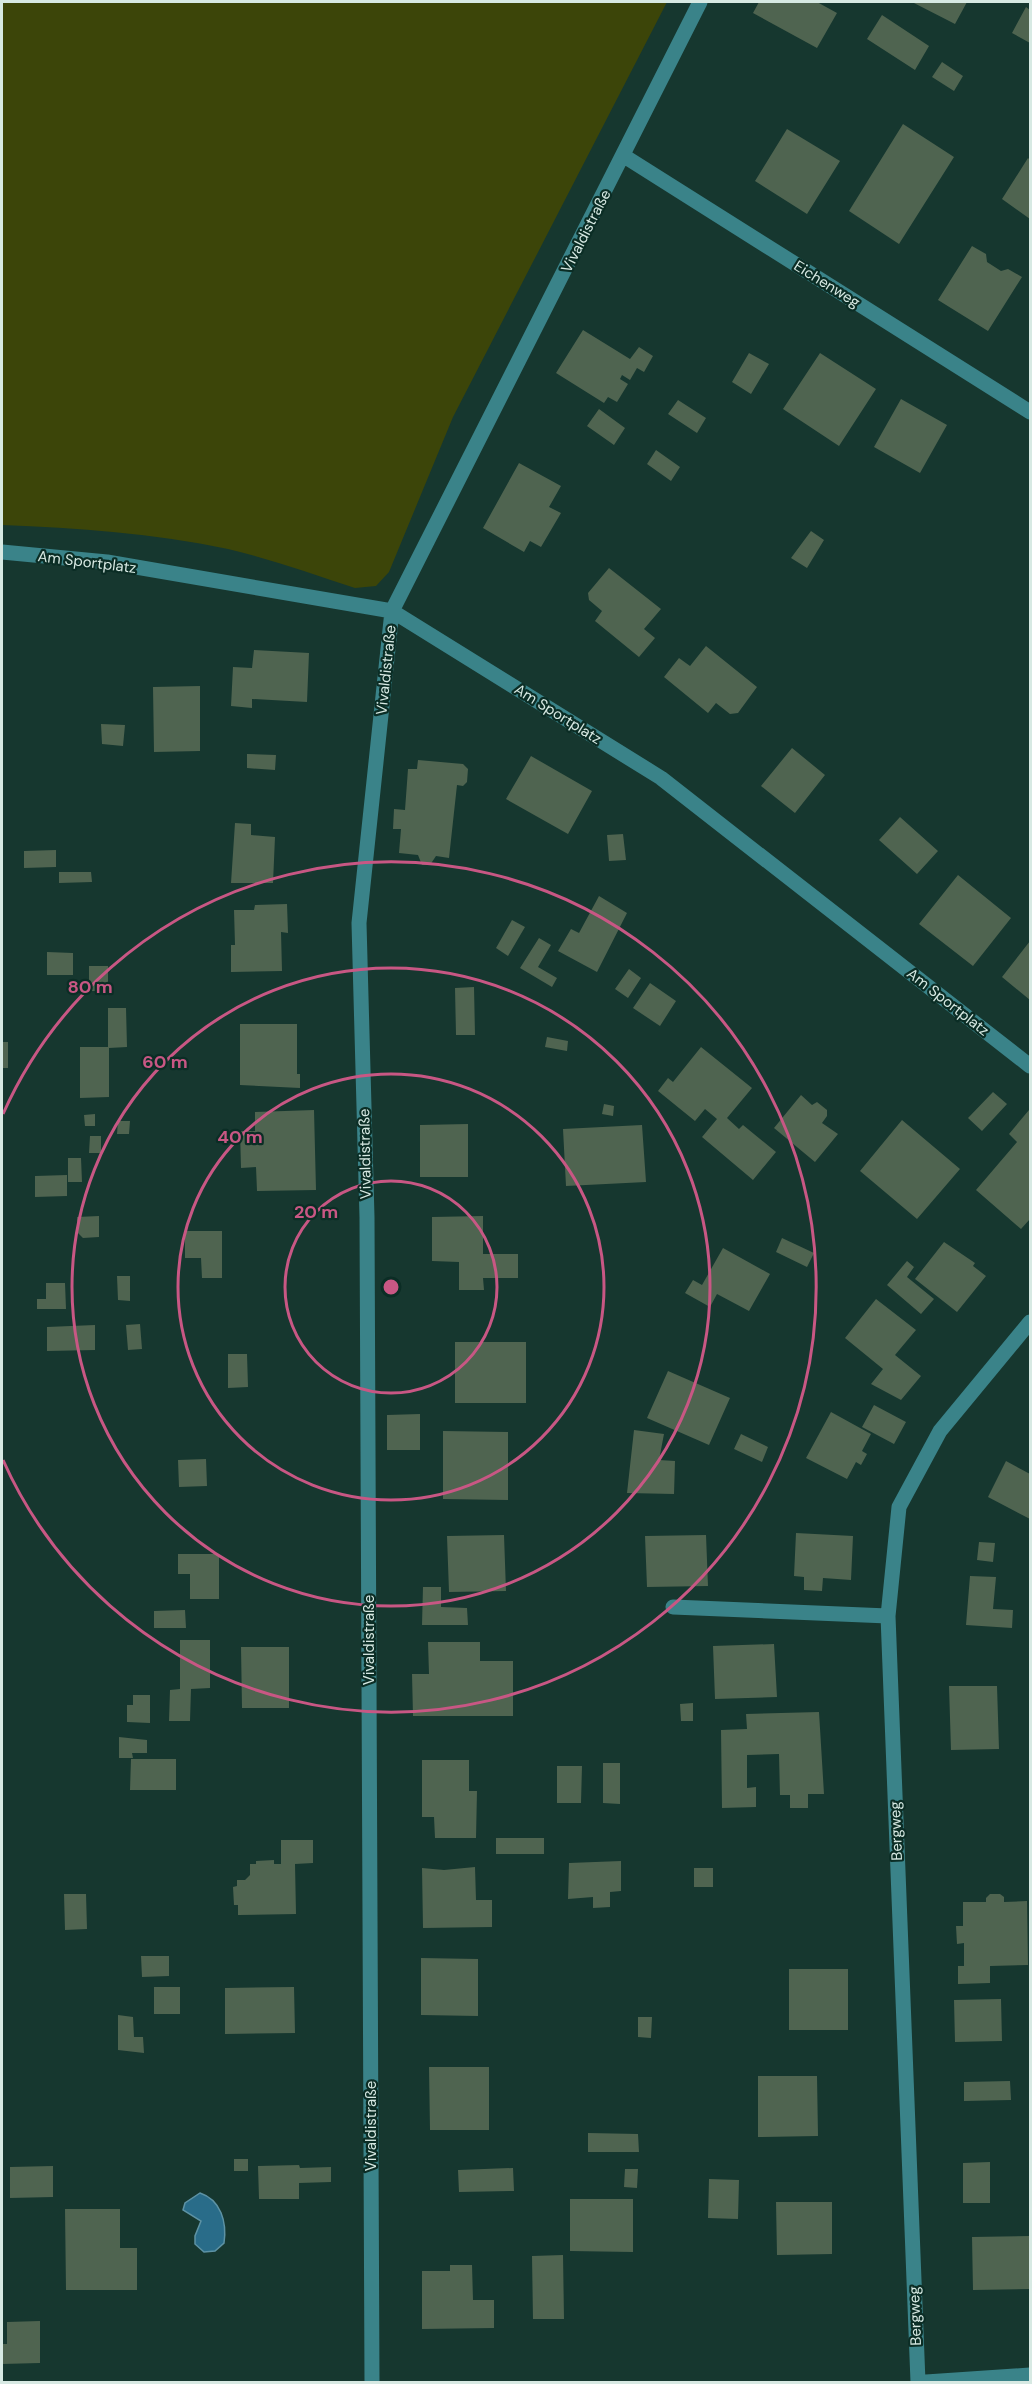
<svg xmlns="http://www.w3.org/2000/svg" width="1032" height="2384" font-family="'DM Sans',sans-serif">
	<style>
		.green { fill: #3c4509 }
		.water { fill: #296c89; stroke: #5d92a4; stroke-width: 1.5 }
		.building { fill: #4f6450 }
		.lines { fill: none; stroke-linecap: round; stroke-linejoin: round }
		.path { stroke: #6c8780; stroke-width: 4; stroke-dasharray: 1.5 4.5; stroke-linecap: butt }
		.minor { stroke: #3a8389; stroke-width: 15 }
		.ring { fill: none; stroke: #c85784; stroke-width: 3 }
		.labels { text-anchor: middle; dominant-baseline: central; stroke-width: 4.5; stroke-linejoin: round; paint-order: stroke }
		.street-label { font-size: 15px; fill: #d7e9e3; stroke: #0b2d25 }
		.centre { fill: #c85784; stroke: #0b2d25; stroke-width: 3 }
		.ring-label { font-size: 18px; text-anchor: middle; font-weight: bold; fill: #c85784; stroke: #0b2d25; stroke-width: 4.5; stroke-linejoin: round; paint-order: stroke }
	</style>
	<rect width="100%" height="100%" fill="#16372f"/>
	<path class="green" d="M2,2H667L453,417L389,572L376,586L355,588C313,574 271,559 228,549C153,533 78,528 2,525Z"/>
	<path class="water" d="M200,2193C221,2200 227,2222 224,2243L215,2251L204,2252L195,2244V2236L201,2221L183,2210L185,2203Z"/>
	<path class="building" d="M759,2H817L837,13L817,48L753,13Z
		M912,2H967L955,24Z
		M1026,7L1030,10V43L1012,33Z
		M882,15L929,46L915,70L867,39Z
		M942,62L963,76L954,91L932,77Z
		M903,124L954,157L899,244L849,211Z
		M787,129L840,161L807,214L755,181Z
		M1028,158L1030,160V219L1002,199Z
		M972,246L986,254L987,262L1001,271L1008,269L1022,277L988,331L938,300Z
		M583,330L630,359L639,347L653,356L644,372L637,368L630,380L622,375L620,379L628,384L617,402L608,397L604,403L556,373Z
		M749,353L769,364L751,394L732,382Z
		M820,353L876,389L839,446L783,409Z
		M901,399L947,425L920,473L874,447Z
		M678,400L706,418L697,433L668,414Z
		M599,409L625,428L614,445L587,426Z
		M656,450L680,467L671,481L647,464Z
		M519,463L561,486L549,507L561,513L541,547L530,541L524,552L483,528Z
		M811,531L824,540L807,568L791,558Z
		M609,568L661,609L644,629L655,638L639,657L595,621L602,611L589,600L588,593Z
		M706,646L757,687L738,713L730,714L716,703L708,713L664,677L679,658L690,666Z
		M254,650L309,653L307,702L252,699V708L231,706L233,667L252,668Z
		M200,686V751L154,752L153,687Z
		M101,724L125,725L123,746L102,744Z
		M792,748L825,775L795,813L761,786Z
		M247,754L276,755L275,770L247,768Z
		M531,756L592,791L568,834L506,799Z
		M418,760L463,764L468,769L467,782L463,786L457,785L449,858L436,856L430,865H422L418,855L399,853L401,829H393L394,809L405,810L408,769H417Z
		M900,817L938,851L917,874L879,840Z
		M235,823L251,824V835L275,837L273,883H231Z
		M623,834L626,860L609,861L607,835Z
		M56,850V867L24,868V851Z
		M59,872H91L92,882L59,883Z
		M958,875L1011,918L973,966L919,924Z
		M599,896L627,913L597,972L558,951L571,929L579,933Z
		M287,904L288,933L281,932L282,971L231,972V945H235L234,910H254L255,905Z
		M512,920L525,927L508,956L496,948Z
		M539,938L551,945L538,967L557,978L552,987L520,968Z
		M1030,941V1000L1002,977Z
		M47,952L73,953V975H47Z
		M89,966H108V991H89Z
		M629,969L641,978L628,998L615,989Z
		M650,983L676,1001L660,1026L633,1008Z
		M474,987L475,1035H456L455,988Z
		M108,1008H126L127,1047L109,1048V1097L80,1098V1047H108Z
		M240,1024H297V1074H300V1088L240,1085Z
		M547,1037L568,1041L567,1051L545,1047Z
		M2,1042H8V1068H2Z
		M701,1047L752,1088L727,1118L739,1129L743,1125L776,1152L753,1180L702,1137L717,1119L705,1109L695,1121L658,1091L668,1078L673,1082Z
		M993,1092L1007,1104L982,1131L968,1118Z
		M801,1095L812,1105L817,1102L827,1110V1116L822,1123L838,1134L815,1162L774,1128Z
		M604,1104L614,1106L613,1116L602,1114Z
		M314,1110L316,1190L257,1191L256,1167L241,1168L240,1131H255V1112Z
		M1029,1110L1030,1219L1021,1229L976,1190L1017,1142L1009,1134Z
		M95,1114V1126H85L84,1115Z
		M902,1120L960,1169L917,1219L860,1171Z
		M118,1121H130L129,1134H117Z
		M468,1124V1177H420V1125Z
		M642,1125L646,1182L566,1186L563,1129Z
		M90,1136H101V1153H89Z
		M68,1158H81L82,1182H68Z
		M67,1175V1196L35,1197V1176Z
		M99,1216V1237L83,1238L77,1232V1217Z
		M483,1216V1254H518V1278H483L484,1290H459V1262L432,1261V1217Z
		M185,1231H222V1278H202L201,1258H185Z
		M782,1238L814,1253L807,1267L776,1252Z
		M944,1242L975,1263L973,1266L986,1276L957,1312L915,1279Z
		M723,1248L770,1274L749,1311L717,1294L710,1307L685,1293L693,1280L702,1285Z
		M907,1261L914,1267L907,1277L934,1299L921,1314L887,1285Z
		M117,1276H130V1301L118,1300Z
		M46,1283H65L66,1309H37V1299H46Z
		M876,1299L916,1330L895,1355L921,1376L901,1400L871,1384L883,1369L845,1338Z
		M140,1324L142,1349L128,1350L126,1325Z
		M95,1325V1350L47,1351V1327Z
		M455,1342H526V1403H455Z
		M228,1354H247L248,1387L228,1388Z
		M668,1371L730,1398L709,1445L647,1418Z
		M874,1405L906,1422L894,1444L862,1427Z
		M831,1412L871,1434L862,1451L867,1454L861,1465L856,1462L847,1479L806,1458Z
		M420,1414V1450H387V1415Z
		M634,1430L664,1434L659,1460L675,1461L674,1494L627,1493Z
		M443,1431L508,1432V1500L443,1499Z
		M741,1434L768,1447L762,1462L734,1449Z
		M206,1459L207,1486L179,1487L178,1460Z
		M1006,1461L1030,1474V1519L988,1497Z
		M796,1533L853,1536L851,1580L823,1578L822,1591L804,1590V1577L794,1576Z
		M504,1535L506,1591L449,1592L447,1536Z
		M706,1535L708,1586L647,1587L645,1536Z
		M979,1542L995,1543L993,1562L977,1560Z
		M178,1554H219V1599H190V1574H178Z
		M970,1576L996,1577L993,1609L1013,1610L1012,1628L966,1625Z
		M423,1587H441V1607L467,1608L468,1625H422Z
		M185,1610L186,1628H154V1611Z
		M180,1640H210V1688L191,1689L190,1721H169L170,1690L180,1689Z
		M428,1642H480V1661H513V1716H413L412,1674H429Z
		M774,1644L777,1697L715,1699L713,1646Z
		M241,1647H289V1708H242Z
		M949,1686H997L999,1749L951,1750Z
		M133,1695H150V1723L127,1722V1705H133Z
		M693,1703V1721H681L680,1704Z
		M819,1712L824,1794H808V1808H790V1795H780L779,1754L747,1755V1788L756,1787V1807L722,1808L721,1730L747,1729L746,1714Z
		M119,1737L147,1740V1753H132L133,1758H119Z
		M131,1759H176V1790H130Z
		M422,1760H469V1791H477L476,1838H435L434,1817H422Z
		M603,1763H620V1804L603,1803Z
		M557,1766H582L581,1803H557Z
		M496,1838H544V1854H496Z
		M281,1840H313V1863L295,1864L296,1914L238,1915V1905H234L233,1887L237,1886V1880H245L250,1875V1864H256V1861L274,1860V1864H281Z
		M621,1861V1891L610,1892V1907L593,1908V1897L568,1899L569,1863Z
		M475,1867L476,1900H492V1927L423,1928L422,1868L444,1870Z
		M694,1868H713V1887H694Z
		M64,1894H86L87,1929L65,1930Z
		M990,1894H1000L1004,1897V1902L1027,1901L1028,1965L990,1966V1983L958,1984V1966H964V1943L957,1944L956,1926H963V1902H986V1898Z
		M141,1956H169V1976L142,1977Z
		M421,1958L478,1959V2016L421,2015Z
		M789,1969H848V2030H789Z
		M154,1987H180V2014H154Z
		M294,1987L295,2033L225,2034V1988Z
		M1001,1999L1002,2041L955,2042L954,2000Z
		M118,2015L133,2017L134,2037H143L144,2053L118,2050Z
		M638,2017H652L651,2038L638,2037Z
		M429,2067H489V2130H430Z
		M758,2076H817L818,2136L758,2137Z
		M1010,2081L1011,2100L964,2101V2082Z
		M588,2133L638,2134L639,2152H588Z
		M234,2159H248V2171H234Z
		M990,2162V2203H963V2163Z
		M299,2165L300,2168L331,2167V2182L299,2183V2199H259L258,2166Z
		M53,2166V2197L10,2198V2167Z
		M513,2168L514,2191L459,2192L458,2170Z
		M625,2169H638L637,2188L624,2187Z
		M709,2179L739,2180L738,2219L708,2218Z
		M570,2199H633V2252L570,2251Z
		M776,2202H832V2254L777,2255Z
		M65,2209H120V2248H137V2290H66Z
		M1030,2236V2289L973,2290L972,2237Z
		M563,2255L564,2319H533L532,2256Z
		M450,2265H472L473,2300H494V2328L422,2329V2271H450Z
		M40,2321V2363L2,2364V2344H7V2322Z"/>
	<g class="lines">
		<path class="path" d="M2,3V2"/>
		<path class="minor" d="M624,156L1030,412
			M2,552L107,562L392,611L661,778L1030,1066
			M673,1607L888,1616
			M372,2382L367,1217L359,923L392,611L700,2
			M918,2382L888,1616L899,1507L940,1431L1030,1322
			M926,2382L1030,2375"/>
	</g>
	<g class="ring">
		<circle cx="391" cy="1287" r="106"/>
		<circle cx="391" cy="1287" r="213"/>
		<circle cx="391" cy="1287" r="319"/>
		<path d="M3 1114A425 425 0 1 1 3 1460"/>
	</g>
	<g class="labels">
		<g class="street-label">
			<text transform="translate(586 231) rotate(-63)">Vivaldistraße</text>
			<text transform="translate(827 284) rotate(32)">Eichenweg</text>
			<text transform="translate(87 562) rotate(7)">Am Sportplatz</text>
			<text transform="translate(386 670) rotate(-84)">Vivaldistraße</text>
			<text transform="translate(558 714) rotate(32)">Am Sportplatz</text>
			<text transform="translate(948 1002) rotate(38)">Am Sportplatz</text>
			<text transform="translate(365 1154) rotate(-91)">Vivaldistraße</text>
			<text transform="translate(369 1640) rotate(-90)">Vivaldistraße</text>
			<text transform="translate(896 1831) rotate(-92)">Bergweg</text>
			<text transform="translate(371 2126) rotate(-90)">Vivaldistraße</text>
			<text transform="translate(915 2316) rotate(-92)">Bergweg</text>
		</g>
	</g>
	<circle cx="391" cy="1287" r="9" class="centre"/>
	<g class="ring-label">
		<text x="90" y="993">80 m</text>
		<text x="165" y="1068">60 m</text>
		<text x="240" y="1143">40 m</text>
		<text x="316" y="1218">20 m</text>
	</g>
	<rect width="1032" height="2384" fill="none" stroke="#d7e9e3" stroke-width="6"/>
</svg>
